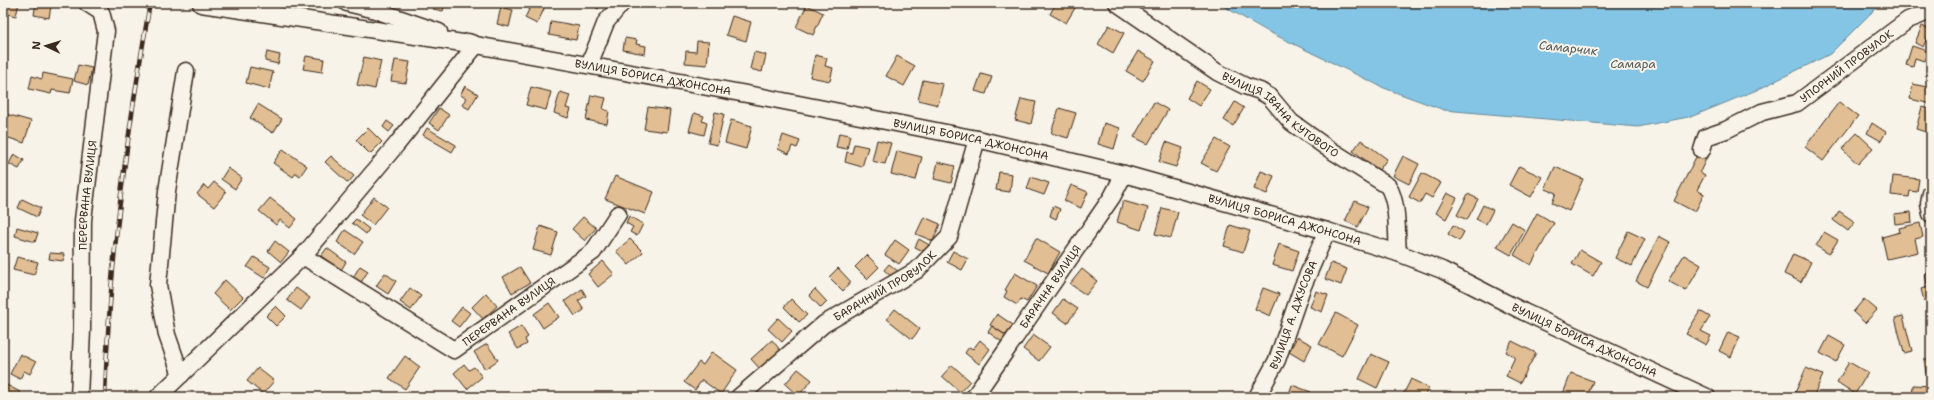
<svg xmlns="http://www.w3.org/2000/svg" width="1934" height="400" font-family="'Shantell Sans',sans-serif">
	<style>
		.water { fill: #84c5e5; stroke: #678795 }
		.building { fill: #e1be93; stroke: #3b2a1e }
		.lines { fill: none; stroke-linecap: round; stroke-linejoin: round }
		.street-casing { stroke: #3b2a1e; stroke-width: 19 }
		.street { stroke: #f7f3e8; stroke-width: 16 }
		.rail-casing { stroke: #3b2a1e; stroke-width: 4.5 }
		.rail { stroke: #f7f3e8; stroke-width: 3; stroke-dasharray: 9; stroke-linecap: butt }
		.labels { text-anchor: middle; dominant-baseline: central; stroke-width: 4; stroke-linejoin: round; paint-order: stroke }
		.street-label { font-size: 11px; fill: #3b2a1e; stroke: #f7f3e8 }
		.water-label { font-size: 12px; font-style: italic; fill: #51585a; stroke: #f7f3e8 }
	</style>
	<rect width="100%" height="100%" fill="#f7f3e8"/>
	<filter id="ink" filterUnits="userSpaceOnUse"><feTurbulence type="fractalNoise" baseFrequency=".025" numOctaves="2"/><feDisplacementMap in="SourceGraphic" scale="8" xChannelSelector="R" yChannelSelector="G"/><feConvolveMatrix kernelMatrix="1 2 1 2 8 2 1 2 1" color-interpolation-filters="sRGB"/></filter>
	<g filter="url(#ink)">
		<path class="water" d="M1218,3H1881L1830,54L1759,89L1693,116L1638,127L1444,110L1384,88L1265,30Z"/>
		<path class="building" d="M3,3H19L16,16L3,13Z
			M36,3L51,6L49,18L34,15Z
			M405,3H422V6Z
			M434,3H445L443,11L433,9Z
			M532,3L544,9L537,24L525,18Z
			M590,3H603L598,9Z
			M1056,3H1078L1066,23L1050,14Z
			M807,5L823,13L813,35L796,27Z
			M501,7L513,10L509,27L497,24Z
			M732,16L751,22L746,41L726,35Z
			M551,21L579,26L576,40L549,35Z
			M1109,25L1124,33L1113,53L1098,44Z
			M1922,26L1931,30L1923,47L1915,43Z
			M625,38L637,40L636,44L646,46L645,54L623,50Z
			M697,41L709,42L707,65L685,63L686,51L696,52Z
			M1912,46L1927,51L1924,61L1915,58L1913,67L1906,65Z
			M1138,51L1155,61L1143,81L1126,71Z
			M267,52L280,55L278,64L265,61Z
			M754,52L766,55L762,72L750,69Z
			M815,55L827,58L825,66L833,68L830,81L810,77Z
			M306,56L324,59L322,72L303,69Z
			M897,56L915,66L904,86L886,76Z
			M364,57L381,61L375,89L357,85Z
			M395,60L410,62L406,83L391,81Z
			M1931,60V72L1927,70Z
			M78,65L92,68L88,85L74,81Z
			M250,67L273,72L269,89L246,83Z
			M43,73L73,79L70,93L52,90L51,94L29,89L32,76L42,79Z
			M981,74L992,77L986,94L975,91Z
			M923,80L943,84L938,105L918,100Z
			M1197,81L1210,89L1199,106L1187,98Z
			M1913,84L1931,88V104L1910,99Z
			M465,86L478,94L469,109L462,105L466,98L460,95Z
			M531,87L551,92L546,110L526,105Z
			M560,92L570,95L566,108L571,109L568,118L554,113Z
			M591,95L606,98L603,109L609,111L607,124L586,120Z
			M1021,99L1036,102L1031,124L1015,120Z
			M1154,102L1168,110L1148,144L1134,137Z
			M1235,102L1244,108L1233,126L1224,120Z
			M1839,102L1858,116L1823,161L1805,147Z
			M258,104L282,119L273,133L250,118Z
			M648,107L670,110L667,132L644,129Z
			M1922,107L1931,110V124L1929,133L1916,129Z
			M439,108L449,115L439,130L429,123Z
			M1059,108L1076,113L1068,138L1051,133Z
			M715,112L724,114L717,145L708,143Z
			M694,113L704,116L702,121L707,123L704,135L689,131Z
			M6,114L31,121L24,143L3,136V123Z
			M731,120L752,126L746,149L725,143Z
			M387,121L394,126L389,132L383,127Z
			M1104,123L1120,128L1114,149L1098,144Z
			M1872,123L1886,132L1881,141L1867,133Z
			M368,128L382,142L370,154L356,140Z
			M427,128L456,145L452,152L423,135Z
			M839,133L850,135L847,149L836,147Z
			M1857,133L1873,148L1858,164L1842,149Z
			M783,135L800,141L797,148L792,146L789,154L778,149Z
			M1216,139L1230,147L1216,171L1201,163Z
			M877,140L891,143L885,164L872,161Z
			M1361,140L1387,159L1379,170L1353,151Z
			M1166,142L1183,148L1176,167L1159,162Z
			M854,144L868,147L862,167L845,162L847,152L852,153Z
			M283,149L307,166L300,176L296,173L293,177L273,163Z
			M897,151L922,157L916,180L891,174Z
			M14,154L24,160L19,169L9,164Z
			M1697,155L1706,159L1700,172L1705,175L1697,190L1704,194L1695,212L1674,201Z
			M331,156L354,176L348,183L325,162Z
			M1403,156L1419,164L1409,184L1393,176Z
			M938,162L955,166L951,183L934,179Z
			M1519,166L1542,177L1531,197L1509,185Z
			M1555,167L1583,179L1569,211L1552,203L1556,193L1545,189Z
			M228,168L242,178L235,189L221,179Z
			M1261,171L1274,176L1267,194L1254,189Z
			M999,172L1012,174L1010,192L996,190Z
			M1422,173L1441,183L1432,198L1425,194L1420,203L1409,197Z
			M615,176L654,192L645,214L605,199Z
			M1893,176L1919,179L1917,192L1910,191L1909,197L1891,195Z
			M1031,177L1049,183L1044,195L1027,189Z
			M214,182L226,192L214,207L197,194L204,185L208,189Z
			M1071,185L1088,192L1081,208L1064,201Z
			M1447,193L1457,198L1446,219L1436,213Z
			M1468,194L1478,199L1467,220L1457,215Z
			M374,197L387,207L373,225L360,215Z
			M270,198L297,219L290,228L280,220L276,225L259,211Z
			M22,199L41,208L37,217L18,208Z
			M1123,201L1148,208L1141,230L1117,222Z
			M1355,201L1368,207L1358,227L1345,221Z
			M1483,205L1493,210L1486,224L1476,219Z
			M1053,206L1060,209L1056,219L1050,216Z
			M1162,208L1178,212L1171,238L1155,234Z
			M1839,211L1855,222L1848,231L1833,220Z
			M1911,212L1912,222L1895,224L1894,214Z
			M1537,213L1554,223L1531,265L1514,255Z
			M629,216L643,224L637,236L630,232L633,227L626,223Z
			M583,217L596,228L585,241L572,229Z
			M924,217L940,224L933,241L916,234Z
			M356,219L369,229L366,234L352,223Z
			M1512,222L1525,230L1511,255L1497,247Z
			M1920,223L1923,237L1915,239L1918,252L1887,259L1882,237L1900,232L1899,228Z
			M1230,225L1250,231L1243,252L1224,246Z
			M1453,225L1464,232L1459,241L1448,234Z
			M540,226L558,232L551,255L533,250Z
			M17,227L38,233L35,242L15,236Z
			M345,230L363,242L354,254L337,242Z
			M1628,231L1645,239L1632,266L1615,258Z
			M1824,232L1838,240L1829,254L1816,246Z
			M1659,236L1670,242L1647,287L1636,281Z
			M1036,238L1060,252L1048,273L1024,260Z
			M630,239L643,252L629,265L616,251Z
			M919,239L931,246L927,253L915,247Z
			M895,240L909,250L899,264L885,255Z
			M275,241L289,252L281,262L268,251Z
			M1279,244L1299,251L1292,271L1272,265Z
			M327,248L346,262L341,270L321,256Z
			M1580,250L1601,262L1593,276L1572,264Z
			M953,251L968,259L962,270L947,262Z
			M50,253L64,254L63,261L49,259Z
			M1793,254L1811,262L1801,282L1784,274Z
			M867,255L879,267L867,279L855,267Z
			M1684,255L1701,265L1686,291L1668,281Z
			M17,257L38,262L34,275L13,270Z
			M254,257L270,267L264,278L247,267Z
			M603,261L614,274L598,287L588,274Z
			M1331,263L1347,269L1341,285L1325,279Z
			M889,264L899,272L893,278L884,270Z
			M360,266L368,271L360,284L352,279Z
			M520,267L530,283L512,293L503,277Z
			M838,268L851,282L843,291L829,277Z
			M1082,269L1097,281L1086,295L1070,284Z
			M385,273L396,281L388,294L376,286Z
			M1015,273L1037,286L1027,302L1021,299L1017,305L1004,297L1007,291L1005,290Z
			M1931,273V283L1927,284L1925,274Z
			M225,280L243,297L230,310L213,294Z
			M1931,286V299L1924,301L1921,289Z
			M296,288L310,298L301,310L287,300Z
			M410,288L421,296L411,310L400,302Z
			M1263,288L1279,294L1270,316L1255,309Z
			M582,289L586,296L578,301L584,310L575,316L565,301Z
			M815,289L827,302L821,308L809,295Z
			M1316,291L1328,295L1322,312L1310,307Z
			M486,293L497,306L483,319L472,307Z
			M791,299L807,315L799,322L784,307Z
			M1063,299L1078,309L1067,323L1053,313Z
			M1864,299L1877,310L1865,323L1853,312Z
			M549,303L559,317L543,328L534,314Z
			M276,306L286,316L276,326L266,316Z
			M462,307L470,313L459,327L451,321Z
			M895,309L920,329L912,339L887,319Z
			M1700,311L1710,317L1701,331L1711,336L1706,345L1686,334Z
			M1931,311V324L1928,312Z
			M1336,313L1358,325L1342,356L1319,344Z
			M997,314L1013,325L1007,336L990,325Z
			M1903,316L1912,351L1904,353L1895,318Z
			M778,318L792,331L782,342L768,329Z
			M521,326L528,337L525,339L527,344L518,349L508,334Z
			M992,326L1007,336L1002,342L988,332Z
			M1728,332L1740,337L1731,357L1719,351Z
			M1033,335L1050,347L1039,361L1023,349Z
			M1829,336L1845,345L1836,362L1820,353Z
			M1297,337L1312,345L1304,361L1289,352Z
			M772,340L781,351L761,370L751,359Z
			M980,340L990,349L979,364L965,353L969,347L973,349Z
			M1512,341L1536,353L1520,383L1506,376L1515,357L1506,352Z
			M487,344L498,360L485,369L474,352Z
			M712,352L737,370L721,394L702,380L695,390L684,382L699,362L703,365Z
			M20,354L36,362L30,374L24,371L20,379L10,374Z
			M1371,354L1389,362L1377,388L1359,379Z
			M405,356L420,367L405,389L389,378Z
			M1924,359H1931V374H1926Z
			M1849,362L1868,373L1855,394L1837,382Z
			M464,364L469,370L474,367L482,377L467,389L454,373Z
			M952,365L970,381L960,392L942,376Z
			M258,368L274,381L263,394L247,381Z
			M1806,368L1823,375L1813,397H1803L1795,393Z
			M798,369L812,380L798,396L785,384Z
			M1571,373L1593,381L1587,397H1571L1563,394Z
			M1411,379L1429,388L1424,397H1402Z
			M3,383L20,392L18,397H3Z
			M1292,385L1311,392L1309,397H1288Z
			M1913,385L1931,386V397H1912Z
			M1449,391L1460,397H1446Z
			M925,393L930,397H922Z"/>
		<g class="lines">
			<defs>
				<g id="street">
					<path d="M347,3L372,9L439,32"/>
					<path id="s1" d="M1117,3L1217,72L1245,86L1260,91L1270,97L1291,122L1326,147L1388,186C1399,205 1396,231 1398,253"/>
					<path id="s2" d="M201,4L476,45L768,98L977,139L1124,174L1327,231L1398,253L1442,270L1524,312L1707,397"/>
					<path d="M589,65L606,22L622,3"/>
					<path id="s3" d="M1702,150L1706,137L1726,130L1762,112L1797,103L1908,20L1931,11"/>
					<path d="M1931,193L1929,204L1931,214"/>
					<path id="s4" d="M303,256L454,350L593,252L618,214"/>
					<path d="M181,375L167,335L158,285L167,191L186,71"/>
					<path id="s5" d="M79,397L82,330L83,220L106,31L101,12L87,3"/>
					<path d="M158,397L303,256L397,144L476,45L468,42"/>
					<path id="s6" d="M739,397L824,324L917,270L949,237L977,139"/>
					<path id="s7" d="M974,397L1112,197L1124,174"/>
					<path id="s8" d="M1257,397L1277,360L1302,288L1327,231"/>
				</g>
			</defs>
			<use href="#street" class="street-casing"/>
			<use href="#street" class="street"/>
			<defs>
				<path id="rail" d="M105,397C109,264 127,134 150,3"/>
			</defs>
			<use href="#rail" class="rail-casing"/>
			<use href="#rail" class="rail"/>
		</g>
	</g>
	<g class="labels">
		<g class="street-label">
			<text stroke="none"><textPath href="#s3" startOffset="173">УПОРНИЙ ПРОВУЛОК</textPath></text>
			<text stroke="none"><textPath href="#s2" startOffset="458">ВУЛИЦЯ БОРИСА ДЖОНСОНА</textPath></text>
			<text stroke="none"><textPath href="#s1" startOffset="199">ВУЛИЦЯ ІВАНА КУТОВОГО</textPath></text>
			<text stroke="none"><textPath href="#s2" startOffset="782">ВУЛИЦЯ БОРИСА ДЖОНСОНА</textPath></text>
			<text stroke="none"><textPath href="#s5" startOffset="202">ПЕРЕРВАНА ВУЛИЦЯ</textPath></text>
			<text stroke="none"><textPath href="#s2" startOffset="1106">ВУЛИЦЯ БОРИСА ДЖОНСОНА</textPath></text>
			<text stroke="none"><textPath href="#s6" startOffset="184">БАРАЧНИЙ ПРОВУЛОК</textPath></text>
			<text stroke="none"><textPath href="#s7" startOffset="134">БАРАЧНА ВУЛИЦЯ</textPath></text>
			<text stroke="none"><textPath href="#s4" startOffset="245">ПЕРЕРВАНА ВУЛИЦЯ</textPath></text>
			<text stroke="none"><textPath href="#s8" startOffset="90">ВУЛИЦЯ А. ДЖУСОВА</textPath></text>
			<text stroke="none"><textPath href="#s2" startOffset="1430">ВУЛИЦЯ БОРИСА ДЖОНСОНА</textPath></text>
		</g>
		<g class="water-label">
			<text transform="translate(1568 48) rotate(6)">Самарчик</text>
			<text x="1633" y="64">Самара</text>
		</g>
	</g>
	<rect width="1934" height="400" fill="none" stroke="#f7f3e8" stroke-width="16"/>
	<rect x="8" y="8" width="1918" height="384" fill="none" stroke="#3b2a1e" stroke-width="1.5" filter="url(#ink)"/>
	<g transform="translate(46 46) rotate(274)" stroke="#f7f3e8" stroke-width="3" paint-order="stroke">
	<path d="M0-3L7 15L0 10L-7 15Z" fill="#3b2a1e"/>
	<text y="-6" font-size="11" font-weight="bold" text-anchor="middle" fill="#3b2a1e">N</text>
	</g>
</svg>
